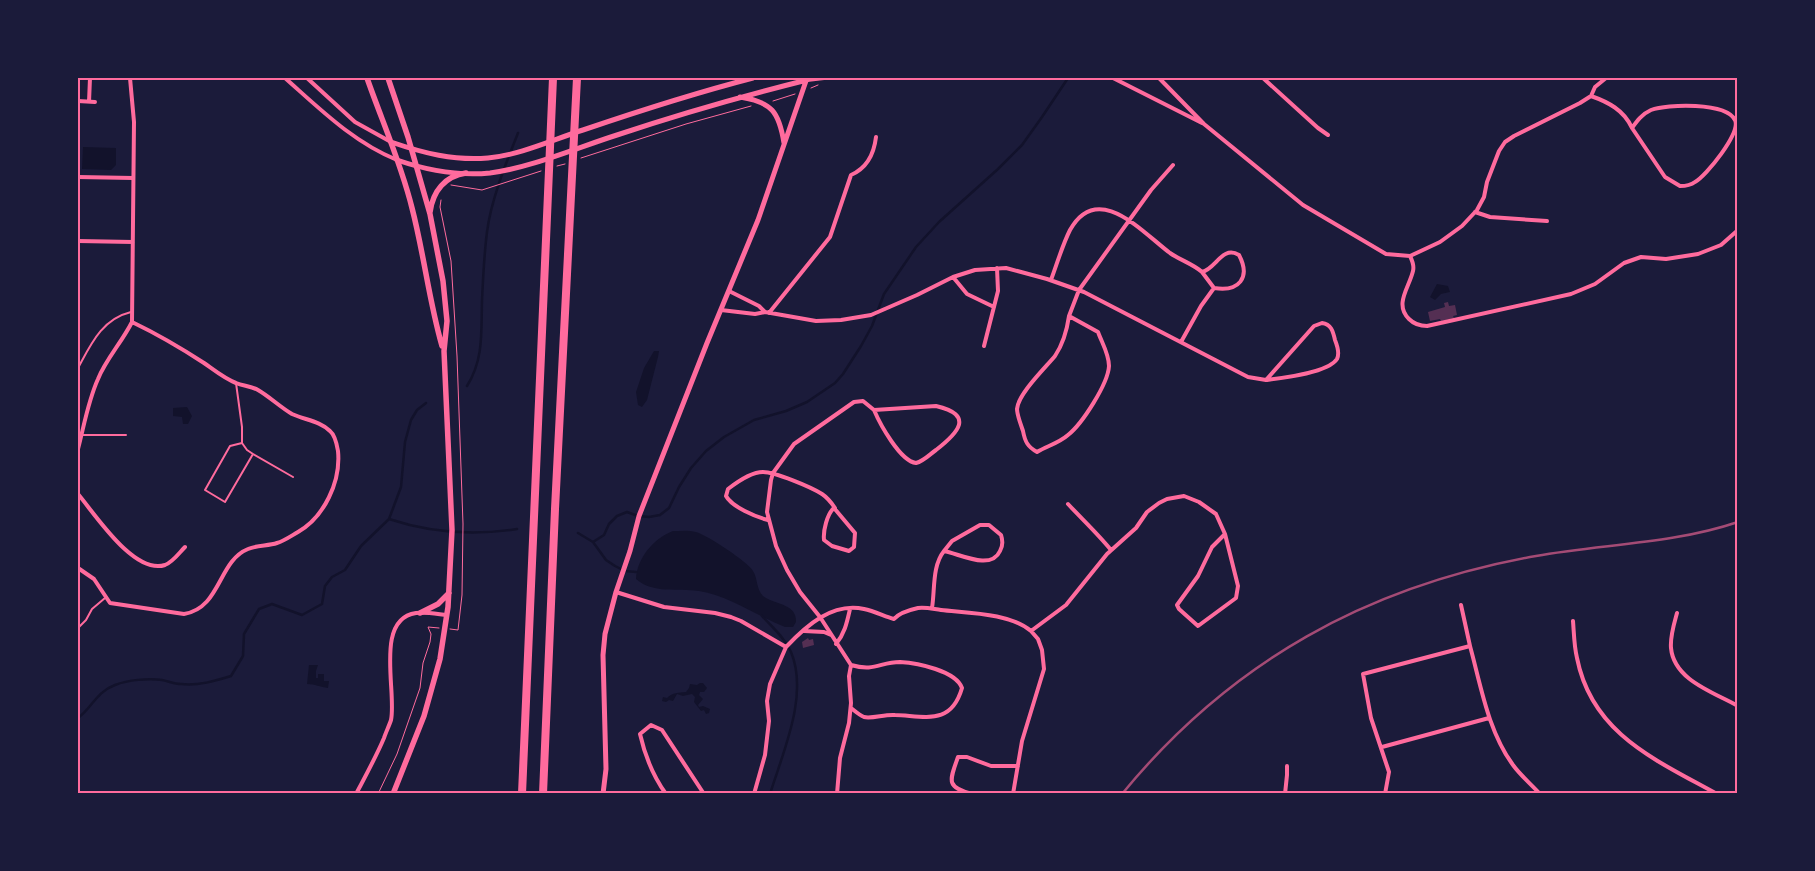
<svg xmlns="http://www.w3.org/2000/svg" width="1815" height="871" font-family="Lato,sans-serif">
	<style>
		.water { fill: #12122b }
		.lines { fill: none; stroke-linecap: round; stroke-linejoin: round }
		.stream { stroke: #12122b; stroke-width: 2.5 }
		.building { fill: #542f53 }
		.path { stroke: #ff6b9d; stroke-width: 1 }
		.service { stroke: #ff6b9d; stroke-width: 2 }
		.minor { stroke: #ff6b9d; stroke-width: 4 }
		.tertiary { stroke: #ff6b9d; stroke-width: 5 }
		.secondary { stroke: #ff6b9d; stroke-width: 5.5 }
		.motorway { stroke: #ff6b9d; stroke-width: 8 }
		.rail { stroke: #a44b75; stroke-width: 2.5 }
		.neatline { fill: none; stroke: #ff6b9d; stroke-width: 2 }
	</style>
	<rect width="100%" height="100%" fill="#1b1b3a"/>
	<path class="water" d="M83,147L116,148V165L111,170L82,169Z
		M1437,284L1448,286L1450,292L1441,294L1435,300L1430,297Z
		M654,351H659L658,357L647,400L642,407L638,405L636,392L644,368Z
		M187,407L192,416L188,424H183L182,417L173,416V408Z
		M673,531C680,531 689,530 696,532C707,535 748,562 753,571C758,579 756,589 763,596C774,605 797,603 796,622L793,627H785C756,616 730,596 699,591C677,588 653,594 636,579C637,558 654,538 673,531Z
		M309,665H318L316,671V678H318V674H324V681H329L328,688C320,687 315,684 307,684Z
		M700,683H703L707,688L704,692H700L699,695L703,699L698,705L699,707L703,706L710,709L709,713L706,714L704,710L701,711L694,702L695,697L692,694L683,696L677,694L673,701L669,700L666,702L662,701L663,697L667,698C673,692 678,693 686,692L689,688L690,684L697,685Z"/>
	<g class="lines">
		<path class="stream" d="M467,386C484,359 481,332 482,301C483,278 484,255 487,232C491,200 506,163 518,133
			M389,519C431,533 472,536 517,529
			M578,533L593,542L606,560L615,566L625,571L636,572
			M593,542L604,535L609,524L617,516L627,512L638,516L649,517L660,515L669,508L679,487L691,468L706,451L724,437L754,420L786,411L807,402L835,383L843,374L861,346L872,326L884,294L916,247L939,222L998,169L1022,145L1042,117L1068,78
			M762,616C772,627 785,638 791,652C809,695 783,752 770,794
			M78,718C92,708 96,692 115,685C128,680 148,678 162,680C168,681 174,684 181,684C198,686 215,681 231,676L243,656L244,634L259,609L272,604L302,615L322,604L325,586L332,577L345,570L361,546L389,519L401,487L405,442L411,420L417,410L426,403"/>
	</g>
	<path class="building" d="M1448,302L1449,306L1455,305L1457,315L1453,316L1454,318L1441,321L1440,319L1430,321L1428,312L1445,307L1444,303Z
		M808,638L809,640L813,639L814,645L803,648L802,642Z"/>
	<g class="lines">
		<path class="path" d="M811,88L818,85
			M773,101L795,94
			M581,158L686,124L751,106
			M557,166L565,164
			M451,185L482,190L541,171
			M441,200L440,207L451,261L457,356L463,524L462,595L458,630L450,629
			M378,794L397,754L420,688L423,663L430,642L431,634L428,627L439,628"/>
		<path class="service" d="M78,368C91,344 102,319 131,312
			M236,383L242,427V443L247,450L253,454L225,502L205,490L230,446L242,443
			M82,435H126
			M253,454L293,477
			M78,628L86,620L92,609L105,598"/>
		<path class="minor" d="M285,78C320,109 353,142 397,160
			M307,78L355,122L391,142
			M1113,78L1202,123
			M1159,78L1204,124L1303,205L1386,254L1410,256L1440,242L1462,226L1477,210L1484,197L1487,182L1499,151L1505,142L1514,136L1580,103L1591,96L1595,87L1606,78
			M1263,78L1318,128L1328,135
			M807,80L824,78
			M1591,96C1608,102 1624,110 1632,128L1665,177L1680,186C1685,186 1691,185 1695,182C1706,176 1741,133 1735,120C1726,102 1667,104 1651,110C1642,114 1637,121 1632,128
			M78,101L95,102
			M89,102L90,78
			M78,177L133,178
			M1475,212L1490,217L1547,221
			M78,241L133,242
			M1410,256C1412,260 1414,267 1413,271C1409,288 1394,304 1409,319C1414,324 1420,326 1427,326L1571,294L1595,284L1624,263L1641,257L1666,259L1698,254L1721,245L1738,230
			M953,277L967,294L994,307
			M1051,280C1057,264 1062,246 1070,230C1098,180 1143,233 1170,253C1180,260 1193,264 1202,272C1216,269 1222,245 1239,255C1251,278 1239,292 1214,288L1202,272
			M729,291L759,306L765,312
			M721,310L755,314L765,312L816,321L841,320L871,315L917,295L953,277L975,270L1006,268L1047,279L1084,292L1248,377L1266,380
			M769,313L830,237L851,175C867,168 874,154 876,137
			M1069,316L1098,332C1102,343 1109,354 1109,366C1108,384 1082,424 1068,435C1059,443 1047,446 1037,452C1028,447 1025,442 1023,431C1021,425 1017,415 1017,409C1018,394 1046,367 1055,356C1063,344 1067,330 1069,316Z
			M1069,316L1079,290L1151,190L1173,165
			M1322,323C1331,324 1333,331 1335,340C1337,345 1340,353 1337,359C1328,373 1282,378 1266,380L1314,326Z
			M1181,342L1201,306L1214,288
			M984,346L998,291L997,268
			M936,406C975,415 958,433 936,450C930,454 924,461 916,463C900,461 880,424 874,410Z
			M78,449C84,426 88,401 98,379C106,359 122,342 132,322L134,122L130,78
			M78,494C95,514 134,575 165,565C173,562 179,553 185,547
			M1068,504C1082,519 1098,534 1111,550
			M834,508L855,533L854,547L849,551L832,546L824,540C823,531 827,514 834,508Z
			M768,520C756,517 732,507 726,496L728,489C737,482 751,472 763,472C775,472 811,487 822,494C828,498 831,502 835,508
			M980,525H989L1001,535C1003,541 1003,546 1000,551C991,571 960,554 944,551L952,541Z
			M1225,534L1238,586L1236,598L1198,626L1179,609L1177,605L1198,576L1212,547Z
			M78,568L94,579L110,603L184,614C221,608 218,561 248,549C257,545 268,546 277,543C284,541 291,536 298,532C324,517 341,482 338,451C337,445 335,435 330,431C320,421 305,420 292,414C280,407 270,397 258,390C251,386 243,386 236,383C225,379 214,370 204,363C181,348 157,334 132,322
			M616,592L664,607L715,613L731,617L741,621L786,647C806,626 832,602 864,609C874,611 884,616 894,619C899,613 909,610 918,608C926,607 933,609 941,610C968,613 1010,613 1031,631L1066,605L1107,554L1136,528L1147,512L1159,503L1167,499L1184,496L1199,502L1216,514L1225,534
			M1461,605L1470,646
			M932,608C935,590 932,566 944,551
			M1677,613C1674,624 1670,636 1671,648C1674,680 1713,692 1738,706
			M1573,621C1574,633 1574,646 1577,658C1592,734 1656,760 1717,794
			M804,631L824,632L831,635
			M836,644C845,633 847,622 850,609
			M851,708C855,711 859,715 864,717C872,719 885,714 895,715C925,716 951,726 962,688C956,671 918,663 900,662C880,662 875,672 851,665
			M1382,747L1489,718
			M356,794C366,775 376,757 384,738C386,732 389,726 391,720C397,692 374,619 416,613C426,612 437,614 447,615
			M666,794C653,776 645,756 640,734L651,725L662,730L704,794
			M754,794L765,755L769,721L767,701L770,684L786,647
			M837,794L840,758L849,723L851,703L849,676L851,665L820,617L800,592L787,570L776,546L767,512L771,480L773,473L794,444L854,402L863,401L874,410
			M972,794C945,787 950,780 958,757H967L991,766H1018
			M1013,794L1022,741L1044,669L1042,650L1038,639L1031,631
			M1285,794L1287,775V766
			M1385,794L1389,772L1371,718L1363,674L1470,646C1481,686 1488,731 1513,765C1521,776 1531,784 1540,794"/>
		<path class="tertiary" d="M740,97C772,102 779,112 784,143
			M391,142C423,153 454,161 488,158C520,155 552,140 583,130C639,111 695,93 753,78
			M397,160C426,170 460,176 490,173C530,168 579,147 617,135C680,114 743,96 807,80
			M603,794L606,769L603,655L605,634L616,592L630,551L639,516L707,343L758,220L807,78"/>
		<path class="secondary" d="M367,78C382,121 401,163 412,208C424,254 429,301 442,346
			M388,78L408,137L430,214L443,281L447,321L444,351L452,530L448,607L440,659L424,716L393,794
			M430,212C433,191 445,176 466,173
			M420,613L438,604L449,593"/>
		<path class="motorway" d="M522,794L553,78
			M543,794L555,509L577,78"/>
		<path class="rail" d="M1122,794C1231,661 1368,586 1536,556C1603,544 1673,544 1738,522"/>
	</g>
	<rect width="1815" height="871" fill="none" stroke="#1b1b3a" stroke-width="158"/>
	<rect x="79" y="79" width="1657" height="713" class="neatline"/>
</svg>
